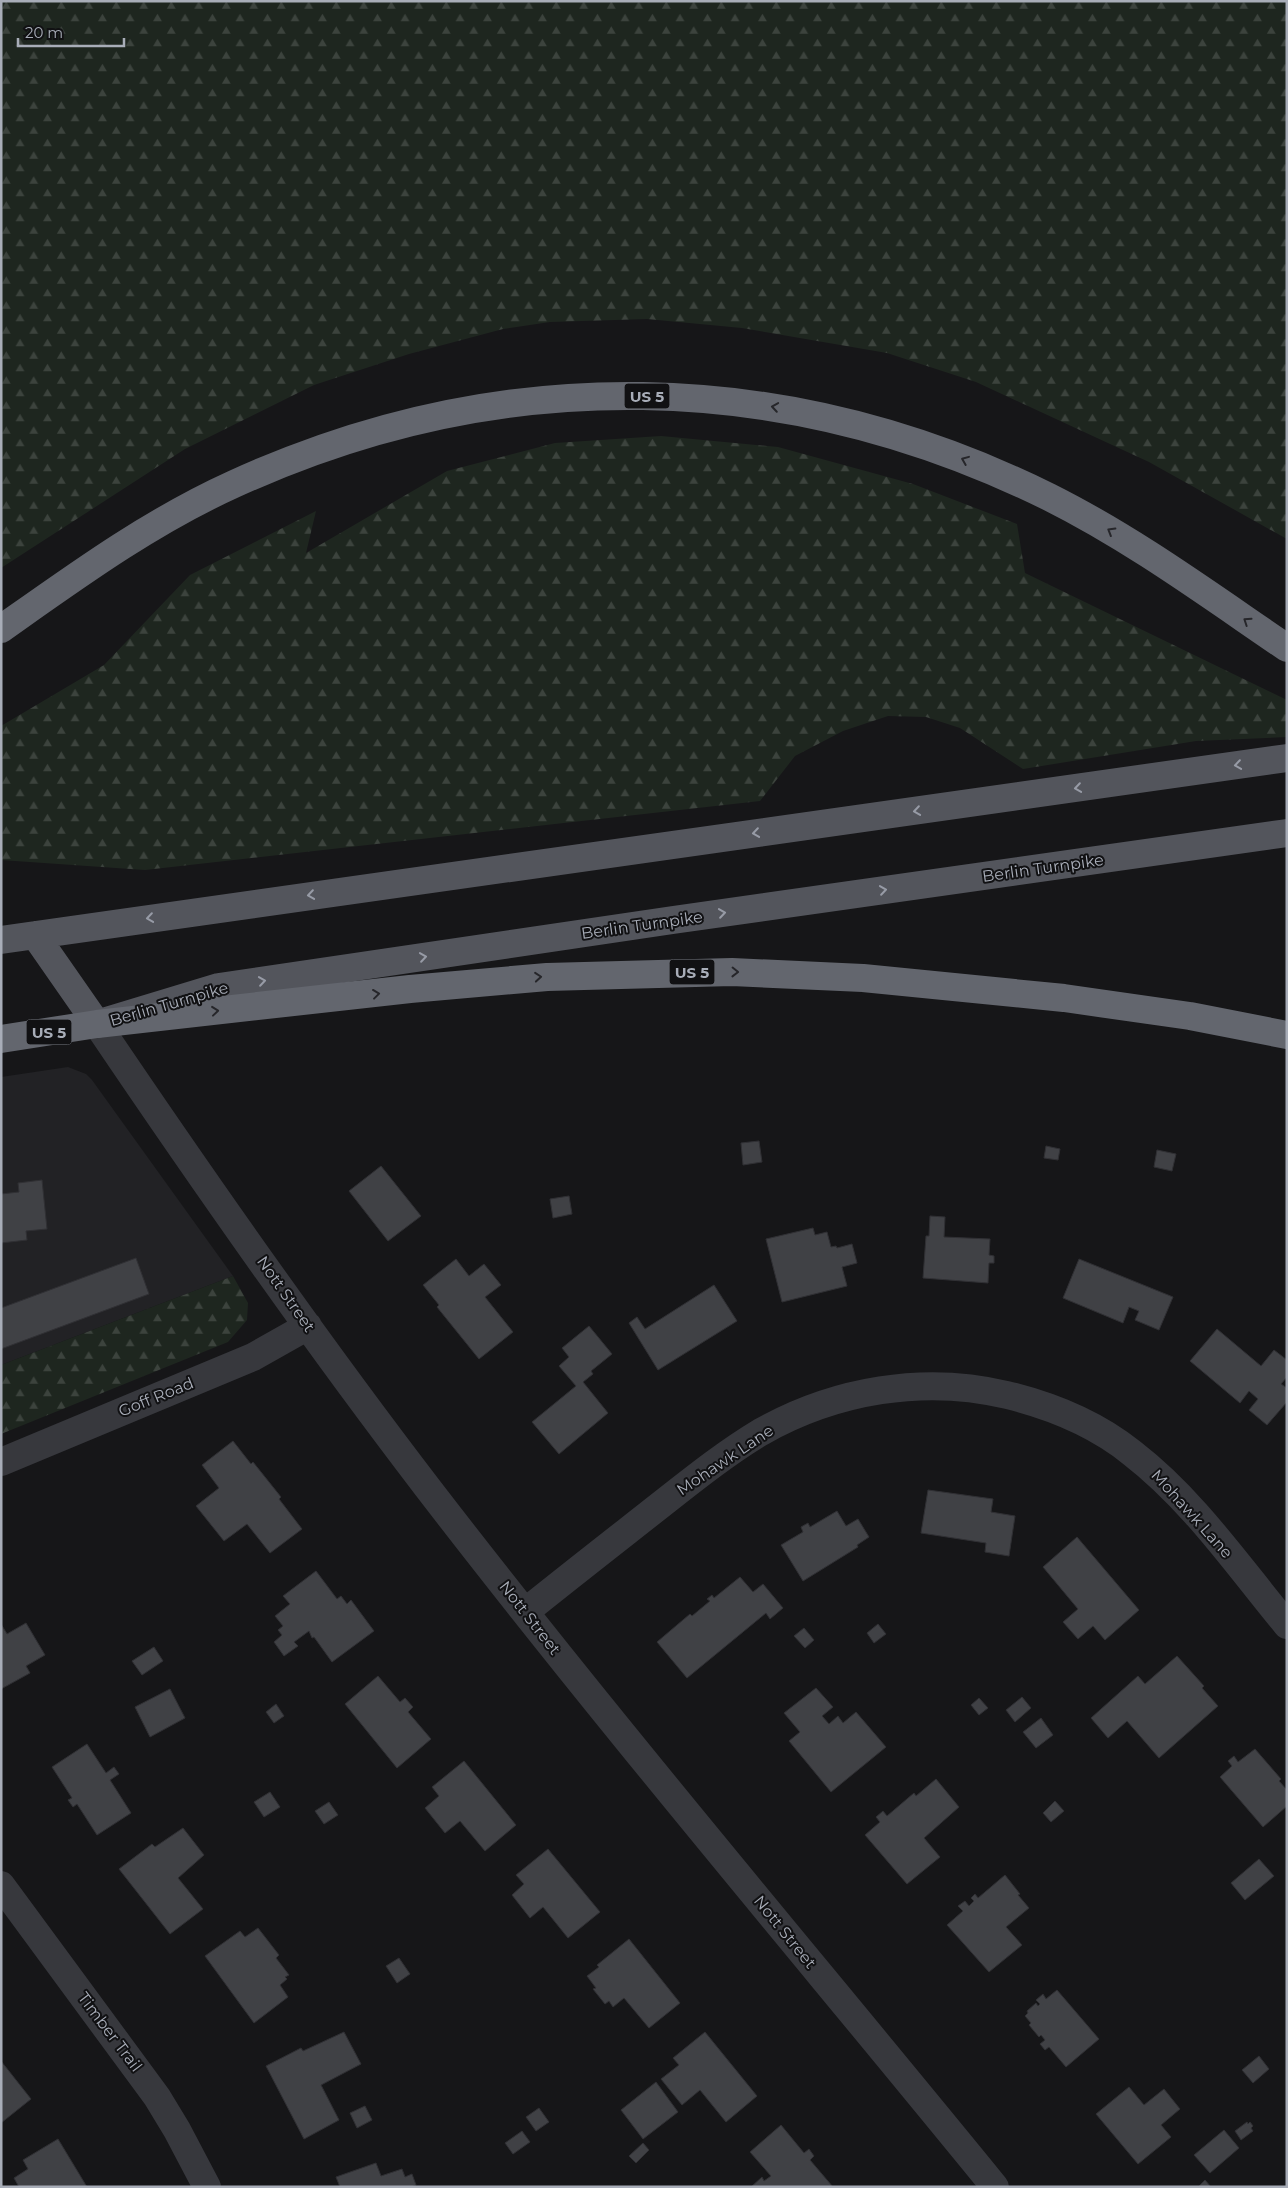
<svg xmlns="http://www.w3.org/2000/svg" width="1288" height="2188" font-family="Montserrat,sans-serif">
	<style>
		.built { fill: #222225 }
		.forest { fill: url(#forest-firs) }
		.building { fill: #404145; stroke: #303034 }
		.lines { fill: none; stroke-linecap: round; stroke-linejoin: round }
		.minor { stroke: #37383d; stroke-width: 28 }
		.major { stroke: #53555c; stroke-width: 28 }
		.highway { stroke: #63666e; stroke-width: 28 }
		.oneway { stroke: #26262a }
		.oneway2 { stroke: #979ba6 }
		.labels { text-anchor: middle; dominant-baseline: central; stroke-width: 4; stroke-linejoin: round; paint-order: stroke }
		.shield { fill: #111113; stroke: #7b7e86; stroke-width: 1 }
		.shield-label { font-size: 15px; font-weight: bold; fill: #a8adb8 }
		.street-label { font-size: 16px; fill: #a8adb8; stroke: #111113 }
	</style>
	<defs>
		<pattern id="forest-firs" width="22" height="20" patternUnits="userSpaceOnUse" patternTransform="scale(1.25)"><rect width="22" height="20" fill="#1e261f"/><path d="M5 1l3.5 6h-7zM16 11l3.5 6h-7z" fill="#3c433d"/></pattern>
	</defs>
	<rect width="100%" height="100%" fill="#161618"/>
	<path class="built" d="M68,1067L86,1074L92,1080L233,1276L1,1365V1077Z"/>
	<path class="forest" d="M1,1H1287V539L1149,462L976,382L887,353L742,328L647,319L550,322L503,329L409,354L314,385L185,449L1,568Z
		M661,436L778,447L913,484L1017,524L1025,573L1287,700V737L1196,741L1023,769L960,728L926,717L888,716L843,731L795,756L760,801L145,870L1,860V726L104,665L190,575L316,511L306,553L447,471L555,443Z
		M233,1276L248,1303L247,1320L228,1342L1,1434V1365Z"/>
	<path class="building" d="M759,1141L762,1162L743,1165L741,1143Z
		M1046,1146L1060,1149L1058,1160L1044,1158Z
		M1157,1150L1176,1154L1172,1171L1154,1167Z
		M381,1166L421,1216L388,1241L349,1191Z
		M42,1180L47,1229L26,1231L27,1240L1,1243V1194L19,1192L18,1183Z
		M569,1196L572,1214L553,1218L550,1199Z
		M930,1216L945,1217L944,1237L990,1239L989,1255L994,1256V1263H989L988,1283L923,1278L926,1236H929Z
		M813,1228L815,1235L827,1232L831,1247L836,1246L837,1248L852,1244L857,1263L842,1267L847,1286L782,1302L766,1239Z
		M136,1258L149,1294L1,1349V1308Z
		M456,1259L469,1276L484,1264L501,1285L485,1297L513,1332L479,1359L437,1307L439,1305L423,1285Z
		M1079,1259L1173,1297L1159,1330L1135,1320L1139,1311L1129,1307L1123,1323L1063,1298Z
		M714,1285L737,1321L658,1370L629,1323L637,1317L645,1329Z
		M589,1326L612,1354L591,1371L593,1374L583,1382L608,1413L559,1454L532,1422L576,1386L559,1366L569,1357L562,1348Z
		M1217,1329L1261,1366L1274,1350L1287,1360V1377L1281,1384L1287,1388V1402L1267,1425L1249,1410L1258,1399L1249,1391L1240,1403L1190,1361Z
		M233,1441L251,1464L253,1462L281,1497L279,1499L302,1529L270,1553L247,1524L224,1541L196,1506L219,1488L202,1465Z
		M928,1490L993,1499L991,1512L1015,1516L1009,1556L985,1552L986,1543L921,1533Z
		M837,1511L846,1526L858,1519L869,1537L857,1545L858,1547L803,1581L781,1545L803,1532L801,1527L808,1523L810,1527Z
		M1077,1537L1139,1610L1105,1640L1093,1626L1078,1639L1063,1622L1078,1609L1043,1567Z
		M316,1571L337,1599L341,1596L347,1604L351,1600L374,1631L332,1662L314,1637L312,1638L309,1631L294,1642L298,1646L284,1656L274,1642L282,1635L278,1630L283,1626L275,1616L290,1604L283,1596Z
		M740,1577L753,1592L763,1584L783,1608L770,1619L766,1613L687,1678L657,1642L690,1614L692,1616L710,1601L707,1599L712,1595L714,1598Z
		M26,1623L45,1655L26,1666L30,1673L1,1689V1624L7,1634Z
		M878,1624L886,1634L874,1643L867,1633Z
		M804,1628L814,1640L805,1648L794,1636Z
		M154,1647L163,1661L142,1675L132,1661Z
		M1177,1656L1204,1686L1202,1688L1218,1706L1159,1758L1127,1721L1108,1738L1091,1718L1138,1676L1145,1684Z
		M378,1676L400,1702L405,1698L413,1707L408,1712L431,1739L397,1768L345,1704Z
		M816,1688L833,1707L822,1716L829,1724L838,1716L843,1723L856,1712L886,1747L831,1792L789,1741L800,1732L784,1713Z
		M170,1689L185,1718L150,1737L135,1707Z
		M1022,1697L1031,1708L1015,1722L1006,1710Z
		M979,1698L988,1708L979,1715L971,1705Z
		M276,1704L284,1716L274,1723L266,1712Z
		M1041,1718L1053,1735L1036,1748L1023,1732Z
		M87,1744L106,1773L114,1767L119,1774L110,1780L131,1813L97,1835L77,1804L73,1807L68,1800L72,1798L52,1767Z
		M1255,1749L1281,1779L1279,1781L1287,1790V1806L1263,1827L1220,1777L1232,1766L1228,1761L1234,1756L1238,1762Z
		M464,1761L516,1825L485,1851L460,1821L445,1833L425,1808L439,1796L432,1787Z
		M936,1779L959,1807L924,1838L940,1857L907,1884L865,1835L880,1822L876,1817L883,1811L887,1816L914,1793L916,1796Z
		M270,1792L280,1807L264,1817L254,1802Z
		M1055,1801L1064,1811L1051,1822L1043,1813Z
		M329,1802L338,1815L324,1824L315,1811Z
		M183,1828L204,1855L178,1878L203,1909L170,1934L119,1869L152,1844L155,1847Z
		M548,1849L600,1912L568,1938L543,1907L530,1918L512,1895L524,1884L516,1875Z
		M1259,1859L1274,1876L1245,1900L1231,1883Z
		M1005,1875L1020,1894L1018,1895L1029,1908L1006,1927L1022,1945L989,1972L947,1925L963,1911L958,1906L965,1901L969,1906L974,1901L971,1898L975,1894L978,1898Z
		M258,1928L279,1955L276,1958L289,1975L285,1977L287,1979L280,1985L288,1997L254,2023L205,1956L240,1931L245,1937Z
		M629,1939L680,2003L649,2028L624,1998L613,2007L609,2001L605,2004L593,1989L596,1988L587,1976L599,1967L597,1965Z
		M399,1958L410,1974L397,1983L386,1966Z
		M1057,1990L1099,2039L1066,2067L1049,2047L1045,2050L1040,2044L1045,2040L1041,2035L1039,2037L1029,2025L1031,2023L1025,2016L1028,2013L1027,2011L1036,2003L1038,2006L1040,2004L1036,2000L1043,1994L1046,1999Z
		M344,2032L361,2064L321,2085L339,2120L304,2139L266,2066L301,2048L303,2051Z
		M705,2032L757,2096L726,2122L700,2090L682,2105L661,2079L679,2065L673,2058Z
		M1259,2056L1269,2069L1253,2083L1242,2070Z
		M1,2061L31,2099L1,2123Z
		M656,2082L678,2112L643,2139L621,2110Z
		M1129,2087L1144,2105L1164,2089L1180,2109L1161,2125L1171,2137L1138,2164L1096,2114Z
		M365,2106L372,2120L357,2128L350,2113Z
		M539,2108L549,2122L536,2131L526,2117Z
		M1247,2122L1248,2124L1250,2122L1253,2126L1251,2128L1253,2131L1241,2140L1235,2131Z
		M781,2125L804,2153L809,2149L814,2156L810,2160L833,2187H751L762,2177L764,2181L771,2176L750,2152Z
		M1224,2130L1239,2148L1210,2173L1194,2155Z
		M522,2131L530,2142L513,2154L505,2143Z
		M58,2139L87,2187H19L14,2178L28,2169L23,2160Z
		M643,2143L649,2150L636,2163L629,2156Z
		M376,2163L381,2176L402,2169L405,2177L412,2174L416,2185L411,2187H340L336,2177Z
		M1205,2180L1211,2187H1198Z"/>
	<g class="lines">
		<path class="minor" d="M97,1024C203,1181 312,1337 427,1487C610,1725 805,1954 995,2187
			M1,1462L253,1357L308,1326
			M525,1612C566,1579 607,1547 649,1514C685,1486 721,1456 761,1432C835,1390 924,1375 1007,1395C1052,1406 1096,1424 1132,1453C1193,1500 1238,1566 1287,1625
			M1,1885L157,2097L177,2130L207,2187"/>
		<path class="major" d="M35,935L97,1024L219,987L673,920L1287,833
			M1,940L1287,758"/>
		<path class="highway" d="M1,629C76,576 150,522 234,484C501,362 786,367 1049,497C1133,539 1209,595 1287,648
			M1,1039L97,1024L410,989L547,977L732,972L863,978L1064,998L1190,1016L1287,1035"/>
	</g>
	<defs><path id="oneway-chevron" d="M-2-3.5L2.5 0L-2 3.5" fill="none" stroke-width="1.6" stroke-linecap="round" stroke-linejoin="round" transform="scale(1.25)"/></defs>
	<g class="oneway">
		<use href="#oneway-chevron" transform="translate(775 407) rotate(-171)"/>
		<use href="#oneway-chevron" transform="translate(965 460) rotate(-158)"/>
		<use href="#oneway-chevron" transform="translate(1111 531) rotate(-149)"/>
		<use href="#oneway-chevron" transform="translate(1247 621) rotate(-146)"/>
		<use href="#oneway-chevron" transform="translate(735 972) rotate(1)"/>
		<use href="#oneway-chevron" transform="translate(538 977) rotate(-5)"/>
		<use href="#oneway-chevron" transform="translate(376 994) rotate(-7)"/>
		<use href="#oneway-chevron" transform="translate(215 1011) rotate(-6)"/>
	</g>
	<g class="oneway2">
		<use href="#oneway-chevron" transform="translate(1238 765) rotate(172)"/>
		<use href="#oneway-chevron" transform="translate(1078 788) rotate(172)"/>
		<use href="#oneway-chevron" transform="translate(917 811) rotate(172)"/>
		<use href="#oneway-chevron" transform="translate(756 833) rotate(172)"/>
		<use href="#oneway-chevron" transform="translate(883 890) rotate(-8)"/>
		<use href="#oneway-chevron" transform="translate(311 895) rotate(172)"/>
		<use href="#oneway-chevron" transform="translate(722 913) rotate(-8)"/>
		<use href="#oneway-chevron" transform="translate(150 918) rotate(172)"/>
		<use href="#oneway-chevron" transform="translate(423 957) rotate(-8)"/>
		<use href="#oneway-chevron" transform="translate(262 981) rotate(-8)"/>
	</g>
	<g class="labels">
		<g class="shield">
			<rect x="624.5" y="383.5" width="45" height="25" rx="4"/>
			<rect x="669.5" y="959.5" width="45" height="25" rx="4"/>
			<rect x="26.5" y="1019.5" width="45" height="25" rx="4"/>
		</g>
		<g class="shield-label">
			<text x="647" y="396">US 5</text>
			<text x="692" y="972">US 5</text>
			<text x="49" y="1032">US 5</text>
		</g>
		<g class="street-label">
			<text transform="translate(1043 868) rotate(-8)">Berlin Turnpike</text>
			<text transform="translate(642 925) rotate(-8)">Berlin Turnpike</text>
			<text transform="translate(169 1004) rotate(-16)">Berlin Turnpike</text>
			<text transform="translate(286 1294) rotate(55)">Nott Street</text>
			<text transform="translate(156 1397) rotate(-22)">Goff Road</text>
			<text transform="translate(725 1460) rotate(-34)">Mohawk Lane</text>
			<text transform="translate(1192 1514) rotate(48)">Mohawk Lane</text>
			<text transform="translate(530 1618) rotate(52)">Nott Street</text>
			<text transform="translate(785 1932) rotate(51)">Nott Street</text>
			<text transform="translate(110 2032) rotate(53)">Timber Trail</text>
		</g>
	</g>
	<rect width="1288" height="2188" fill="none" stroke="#a8adb8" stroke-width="5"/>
	<path d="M18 38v8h106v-8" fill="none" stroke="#a8adb8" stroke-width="2.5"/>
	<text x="25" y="38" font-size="15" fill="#a8adb8" stroke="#111113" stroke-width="4" paint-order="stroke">20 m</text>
</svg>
